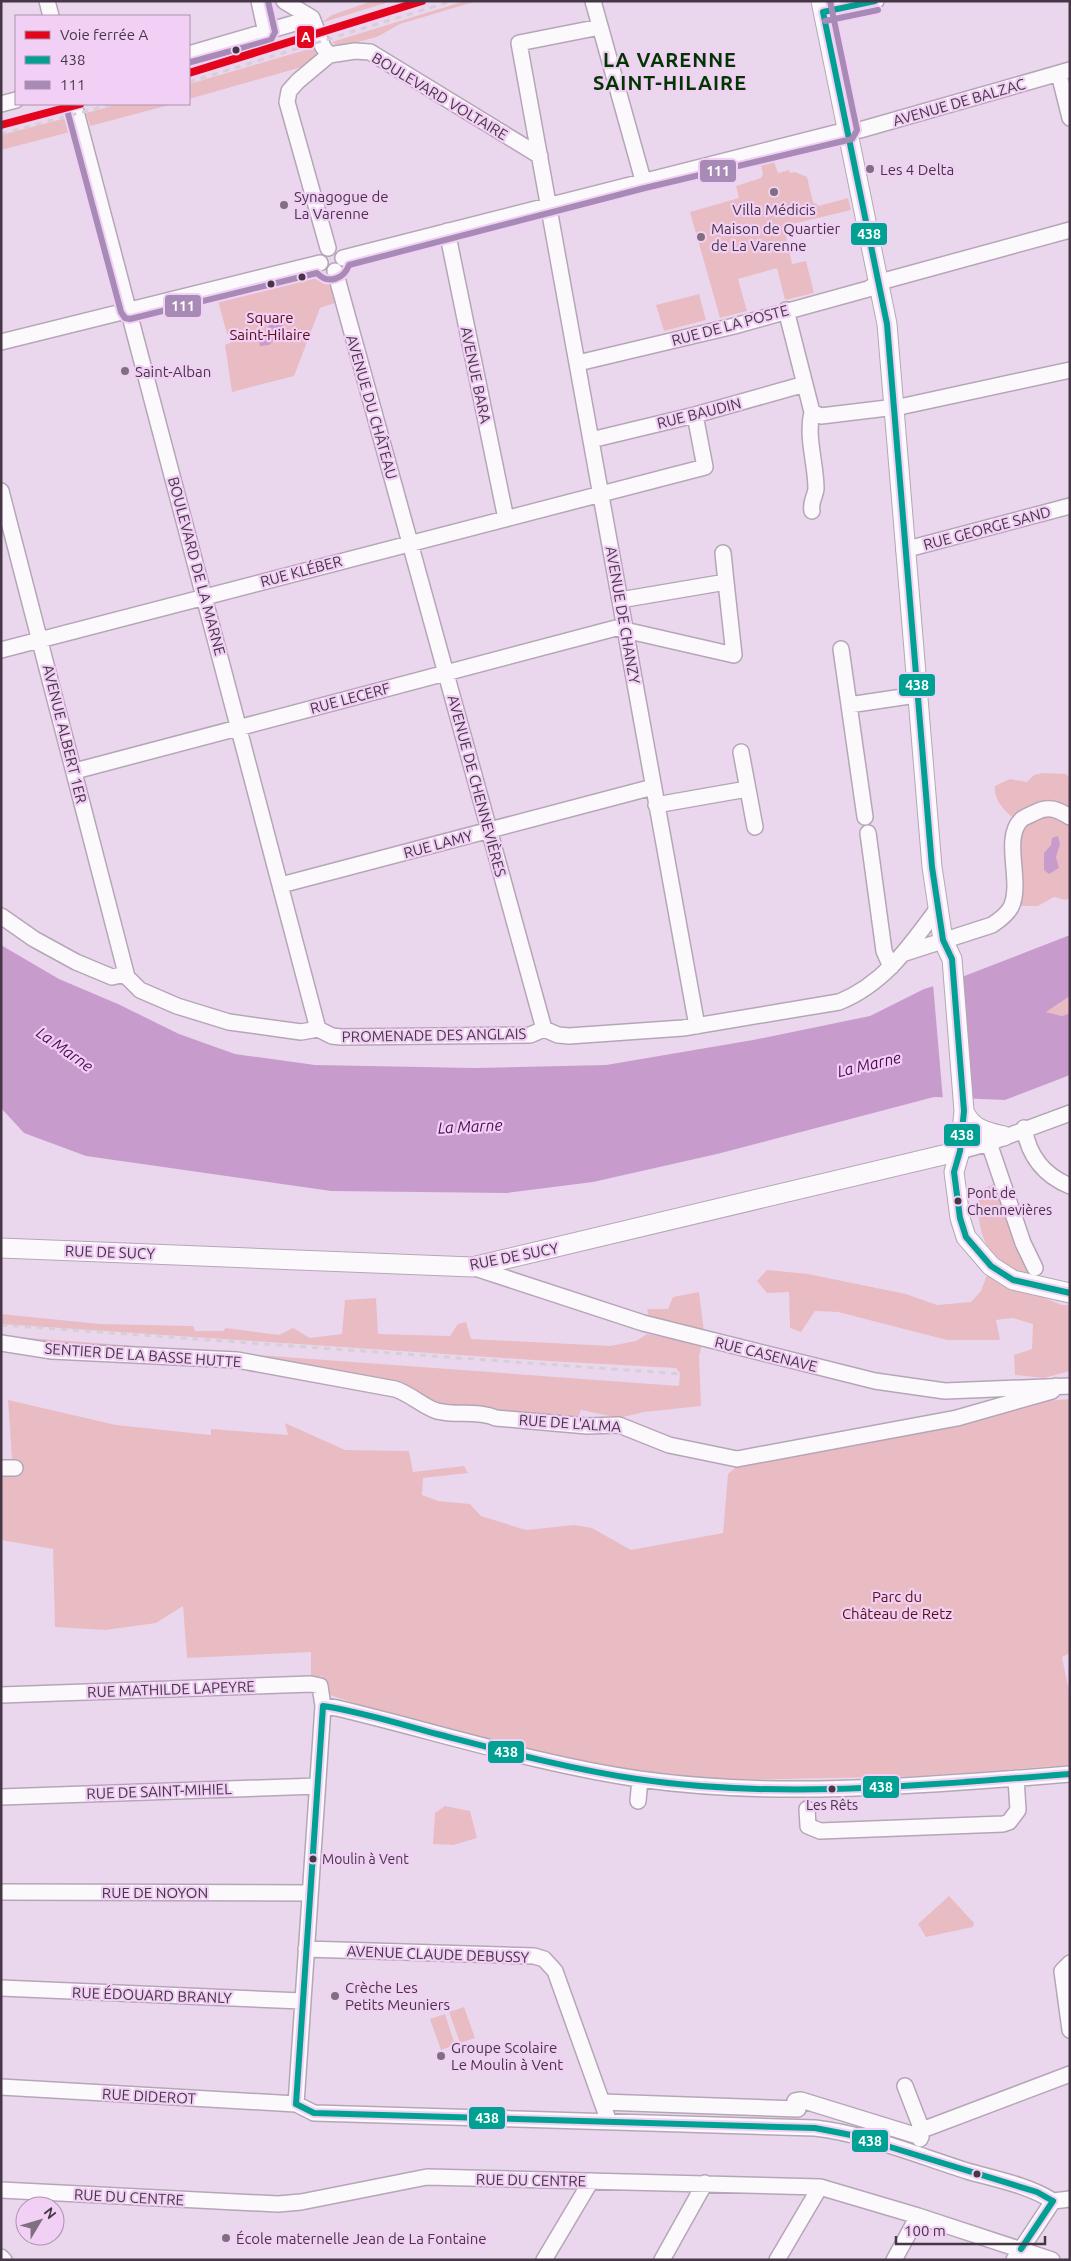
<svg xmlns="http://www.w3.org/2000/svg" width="1071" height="2261" font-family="Ubuntu,sans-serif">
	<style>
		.green { fill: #e9bcc4 }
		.water { fill: #c79ccd }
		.pier { fill: #ebd7ed }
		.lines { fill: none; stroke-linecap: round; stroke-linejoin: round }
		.minor-casing { stroke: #b5a6b7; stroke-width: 18 }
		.major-casing { stroke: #b5a6b7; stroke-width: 21 }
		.minor { stroke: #fcf9fc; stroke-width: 15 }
		.major { stroke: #fcf9fc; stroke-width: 19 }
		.rail { stroke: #d5cfd6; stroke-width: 3; stroke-dasharray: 6 6; stroke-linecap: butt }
		.bus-1-casing { stroke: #f2cff5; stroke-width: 10 }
		.bus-2-casing { stroke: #f2cff5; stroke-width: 10 }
		.bus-1 { stroke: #00a092; stroke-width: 6 }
		.bus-2 { stroke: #a78ab6; stroke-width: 6 }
		.rail-1-casing { stroke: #f2cff5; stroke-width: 11 }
		.rail-1 { stroke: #e3051c; stroke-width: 8 }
		.bus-dot { fill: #453746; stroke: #f2cff5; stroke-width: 2 }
		.poi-dot { fill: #7f6f80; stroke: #f2cff5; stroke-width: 2 }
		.labels { text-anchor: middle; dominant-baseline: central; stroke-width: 4.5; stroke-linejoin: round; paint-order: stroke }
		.bus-label { font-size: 14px; fill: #453746; stroke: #f2cff5; text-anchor: start }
		.street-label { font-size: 15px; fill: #453746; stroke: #f2cff5 }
		.poi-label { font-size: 15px; fill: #453746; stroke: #f2cff5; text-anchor: start }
		.park-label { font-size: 15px; fill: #590d13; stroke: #f2cff5 }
		.water-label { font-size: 16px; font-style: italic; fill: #4e0a56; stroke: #f2cff5 }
		.district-label { font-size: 20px; font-weight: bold; letter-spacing: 1px; fill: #003700; stroke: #f2cff5 }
		.line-badge { stroke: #f2cff5; stroke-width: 2 }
		.badge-label { font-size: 14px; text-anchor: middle; font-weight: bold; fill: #fff }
	</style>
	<rect width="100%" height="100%" fill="#ebd7ed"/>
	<path class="green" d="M372,1H392L321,23L332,15Z
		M465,1H477L400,24L377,37L338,47L332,42Z
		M316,47V57L302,67L189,99V84Z
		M119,104H173L90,126L86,113Z
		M70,117L74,131L1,150V135Z
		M774,162L778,173L789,170L790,173L795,172L807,177L813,202L819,206L848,198L851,210L784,226L792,264L806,261L814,293L785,300L777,268L738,279L747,311L720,318L690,212L739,198L736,186L761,178L763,174L761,165Z
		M313,273L329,282L335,303L320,308L294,376L232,392L225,345L232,342L230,334H227L217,297Z
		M699,294L706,320L664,331L656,305Z
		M1043,773L1066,774L1070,778V898L1065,900L1054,897L1038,906H1016L1015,839L1022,824C1010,816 993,803 995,786L1010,779L1027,782L1034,775Z
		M1070,996V1013L1062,1016L1045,1012Z
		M996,1183L1031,1274C1021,1274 1015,1270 1006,1264C977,1243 979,1224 978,1191Z
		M767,1270L808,1274L906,1294L937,1305L971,1302L981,1291L987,1275L1062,1305H1070V1371L1044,1378L1015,1375L1014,1355L1032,1349L1033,1324L1013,1318L996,1320L1000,1340H947L838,1312L815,1311L801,1332L790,1328L789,1292L767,1293L757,1281Z
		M699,1292L704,1332L649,1318L647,1309H668L673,1297Z
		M376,1298L378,1334L450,1336L458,1324L466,1322L471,1339L610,1346L636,1341L647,1334L702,1344L699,1356L701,1406L644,1412L619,1418L581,1410L577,1420L440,1407L393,1385L37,1344L1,1336L679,1386L680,1373L676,1368L548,1361L1,1324V1314L100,1324L193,1326L195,1331H223L226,1328L279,1335L293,1328L310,1338L342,1334L345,1300Z
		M1070,1399V1653L1062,1657L1070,1697V1765L925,1776L734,1780L686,1779L575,1762L408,1721L330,1695L328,1684L321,1676L311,1679V1652L187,1658L183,1606L156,1623L105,1630L55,1627L53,1549L1,1540V1474H13L8,1400L116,1425L211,1435V1429L288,1435L285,1423L345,1450L409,1451L413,1472L464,1466L468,1473L423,1478L422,1495L438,1501L470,1504L481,1516L526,1530L574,1525L592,1528L631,1550L723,1533L728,1474L739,1464L1015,1403Z
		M445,1806L470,1811L477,1838L453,1845L433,1844L435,1813Z
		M949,1896L974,1923L973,1927L926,1937L918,1924Z
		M464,2007L475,2038L460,2043L449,2012Z
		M445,2014L455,2045L441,2050L430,2019Z"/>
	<path class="water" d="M276,317H281L284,322L280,334L269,345L260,346L259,341L267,332L270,321Z
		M1058,836L1060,844L1056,857L1059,868L1049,874L1044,870V853L1051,845L1052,838Z
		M1070,935V996L1046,1012L1062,1016L1070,1013V1075L1005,1100L934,1097L717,1154L593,1182L507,1193L331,1191L86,1156L24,1133L1,1108V945L59,979L118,1004L179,1034L235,1054L315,1065L474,1068L606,1065L753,1040L870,1016L924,989L954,980Z"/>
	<path class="pier" d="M962,975L973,1101L943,1100L933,984Z"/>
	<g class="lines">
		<defs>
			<path id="minor" d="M47,1L51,16
				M259,1L266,33
				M284,1L312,18L323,47L329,55
				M593,1L643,180
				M823,12L876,1
				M600,27L519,43L697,1026
				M189,54L312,18
				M1059,74L1070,118
				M1,104L16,100
				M74,104L318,1029
				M447,231L506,519
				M328,248L287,102L289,91L298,81L329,55L355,51L370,52L540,156
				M343,258L835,133L860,130L1070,70
				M335,271L544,1029
				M786,310L812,412L821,416L904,406L1070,370
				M1,342L320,263
				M578,363L734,326L868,289L880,282L1070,230
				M591,440L695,415L805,384
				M1,491L127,977
				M812,511C810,502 815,497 816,489C816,463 806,438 812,412
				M904,550L1070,506
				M723,553L726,582
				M841,649L865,817
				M1,650L705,467L695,415
				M849,705L916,695
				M741,752L755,827
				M75,771L616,628L734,655L726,582L620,600
				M656,805L747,789
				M868,833L884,951L891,967
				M281,885L653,787
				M1,916L34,939L76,962L112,977L121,975L127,977L140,990L177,1006L229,1022L301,1032L318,1029L332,1036L341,1037L530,1035L544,1029L558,1035L569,1036L683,1028L839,1002C884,984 910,946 938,908
				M905,953L992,925C998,921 1007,915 1011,907C1023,882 1002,839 1021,820C1024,817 1030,815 1034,813C1048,805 1057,809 1070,817
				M1024,1128C1029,1156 1043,1175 1070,1186
				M989,1143L1023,1243L1035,1268
				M960,1151L989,1143L1070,1113
				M472,1267L643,1323L875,1381L945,1391L1070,1386
				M1,1343L52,1351L237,1360L395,1389C411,1394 423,1407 437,1411C456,1416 477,1410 496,1418L587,1426L619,1425L669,1445L737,1459L957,1418L1052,1391L1056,1386
				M1,1468H15
				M1,1695L311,1684L320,1686L323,1706L296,2104
				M323,1706L337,1708C437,1732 537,1764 639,1779C781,1799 928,1785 1070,1774
				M1,1797L317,1786
				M638,1801L640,1779
				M807,1809L808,1826L820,1831L1003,1824L1009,1822L1018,1810L1016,1778
				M1,1892L309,1893
				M306,1949L534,1956L544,1959L555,1971L609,2122
				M1070,1963L1062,1971L1070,2030
				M1,1988L302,2001
				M905,2086L922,2130L920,2139
				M1,2087L296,2104L314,2113L815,2128C866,2134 917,2155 967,2171C995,2179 1028,2185 1053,2201
				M795,2101L801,2100L921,2137
				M602,2102L798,2109
				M922,2130L1070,2074
				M1,2190L278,2204L301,2202L427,2177L820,2187L918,2216L1052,2260
				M1,2257L4,2260
				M544,2260L591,2181
				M662,2260L705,2183
				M777,2260L820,2187
				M894,2260L918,2216
				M1014,2260L1053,2201L1070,2199"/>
			<path id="major" d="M821,1L887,324L932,867L943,940L952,959L964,1111L960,1151L954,1172L960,1218L966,1237L991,1266L1013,1280L1070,1293
				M964,1111C971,1129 987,1132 1004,1136
				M1,1248L472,1267L960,1151"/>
		</defs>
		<use href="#minor" class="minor-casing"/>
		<use href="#major" class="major-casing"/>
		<use href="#minor" class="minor"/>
		<use href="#major" class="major"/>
		<path class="rail" d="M189,82L452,1
			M1,134L112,104
			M1,1325L682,1374"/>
		<defs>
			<path id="bus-1" d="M823,12L887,324L932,867L943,940L952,959L964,1111L960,1151L954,1172L960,1218L966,1237L991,1266L1013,1280L1070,1293
				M823,12L875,1
				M323,1706C362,1712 400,1724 437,1734C503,1751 570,1769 637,1779C780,1800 927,1785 1070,1774
				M296,2104L314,2113L815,2128L851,2135L1037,2192L1053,2201
				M296,2104L323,1706
				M1021,2249L1053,2201"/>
			<path id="bus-2" d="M825,21L878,10
				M191,62L271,40L275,32L268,1
				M66,106L121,312L125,318L130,319L317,273C328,285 344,279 349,265L645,188L852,139L857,130L830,1"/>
		</defs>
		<use href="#bus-1" class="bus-1-casing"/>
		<use href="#bus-2" class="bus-2-casing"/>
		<use href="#bus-1" class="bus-1"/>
		<use href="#bus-2" class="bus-2"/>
		<defs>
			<path id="rail-1" d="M189,73L422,1
				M1,125L80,104"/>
		</defs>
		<use href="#rail-1" class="rail-1-casing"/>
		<use href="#rail-1" class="rail-1"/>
	</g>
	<g class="bus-dot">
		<circle cx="236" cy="50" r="4.5"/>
		<circle cx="302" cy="277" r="4.5"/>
		<circle cx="271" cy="284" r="4.5"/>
		<circle cx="958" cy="1201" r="4.5"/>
		<circle cx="832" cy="1789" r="4.5"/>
		<circle cx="313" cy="1859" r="4.5"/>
		<circle cx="977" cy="2174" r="4.5"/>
	</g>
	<g class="poi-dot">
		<circle cx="870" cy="169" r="5"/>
		<circle cx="774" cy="192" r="5"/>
		<circle cx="284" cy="205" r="5"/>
		<circle cx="701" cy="237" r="5"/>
		<circle cx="125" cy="371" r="5"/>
		<circle cx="335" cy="1996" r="5"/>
		<circle cx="441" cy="2056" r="5"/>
		<circle cx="226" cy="2238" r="5"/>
	</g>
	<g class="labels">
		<g class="bus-label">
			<text x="967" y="1193">Pont de<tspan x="967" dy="17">Chennevières</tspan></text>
			<text x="832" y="1805" text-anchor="middle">Les Rêts</text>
			<text x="322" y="1859">Moulin à Vent</text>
		</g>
		<g class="street-label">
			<text transform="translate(440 96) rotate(31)">BOULEVARD VOLTAIRE</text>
			<text transform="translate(959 102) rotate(-16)">AVENUE DE BALZAC</text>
			<text transform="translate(730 325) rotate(-15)">RUE DE LA POSTE</text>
			<text transform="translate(476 375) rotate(78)">AVENUE BARA</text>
			<text transform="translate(372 407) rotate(74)">AVENUE DU CHÂTEAU</text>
			<text transform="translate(699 413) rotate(-14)">RUE BAUDIN</text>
			<text transform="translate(987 528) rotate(-15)">RUE GEORGE SAND</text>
			<text transform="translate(197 566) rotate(75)">BOULEVARD DE LA MARNE</text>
			<text transform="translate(301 571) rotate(-15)">RUE KLÉBER</text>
			<text transform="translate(623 615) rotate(80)">AVENUE DE CHANZY</text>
			<text transform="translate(350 698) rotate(-15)">RUE LECERF</text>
			<text transform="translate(65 734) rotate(76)">AVENUE ALBERT 1ER</text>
			<text transform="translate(477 786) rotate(75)">AVENUE DE CHENNEVIÈRES</text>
			<text transform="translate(438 844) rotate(-15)">RUE LAMY</text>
			<text transform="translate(434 1035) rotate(-1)">PROMENADE DES ANGLAIS</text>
			<text transform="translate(110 1252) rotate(2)">RUE DE SUCY</text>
			<text transform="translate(514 1256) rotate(-11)">RUE DE SUCY</text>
			<text transform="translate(766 1354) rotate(14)">RUE CASENAVE</text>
			<text transform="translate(143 1355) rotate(4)">SENTIER DE LA BASSE HUTTE</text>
			<text transform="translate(570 1423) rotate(4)">RUE DE L'ALMA</text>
			<text transform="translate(171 1689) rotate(-2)">RUE MATHILDE LAPEYRE</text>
			<text transform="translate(159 1791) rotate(-2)">RUE DE SAINT-MIHIEL</text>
			<text x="155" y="1892">RUE DE NOYON</text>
			<text transform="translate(438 1954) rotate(2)">AVENUE CLAUDE DEBUSSY</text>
			<text transform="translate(152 1995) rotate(2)">RUE ÉDOUARD BRANLY</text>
			<text transform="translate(149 2096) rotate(3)">RUE DIDEROT</text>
			<text transform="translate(531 2180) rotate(1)">RUE DU CENTRE</text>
			<text transform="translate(129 2197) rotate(3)">RUE DU CENTRE</text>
		</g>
		<g class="poi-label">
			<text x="880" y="169">Les 4 Delta</text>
			<text x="294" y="196">Synagogue de<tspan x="294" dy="17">La Varenne</tspan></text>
			<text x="774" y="209" text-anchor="middle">Villa Médicis</text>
			<text x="711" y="228">Maison de Quartier<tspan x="711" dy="17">de La Varenne</tspan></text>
			<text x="135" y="371">Saint-Alban</text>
			<text x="345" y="1987">Crèche Les<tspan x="345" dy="17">Petits Meuniers</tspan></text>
			<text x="451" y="2047">Groupe Scolaire<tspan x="451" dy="17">Le Moulin à Vent</tspan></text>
			<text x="236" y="2238">École maternelle Jean de La Fontaine</text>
		</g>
		<g class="park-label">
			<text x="270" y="317">Square<tspan x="270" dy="17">Saint-Hilaire</tspan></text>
			<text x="897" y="1596">Parc du<tspan x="897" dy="17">Château de Retz</tspan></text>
		</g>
		<g class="water-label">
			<text transform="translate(65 1049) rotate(35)">La Marne</text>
			<text transform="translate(869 1064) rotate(-13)">La Marne</text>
			<text transform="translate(470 1126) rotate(-3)">La Marne</text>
		</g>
		<g class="district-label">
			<text x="670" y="59">LA VARENNE<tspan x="670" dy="23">SAINT-HILAIRE</tspan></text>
		</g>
	</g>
	<g class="line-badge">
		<rect x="296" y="25" width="19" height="24" rx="5" fill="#e3051c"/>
		<rect x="699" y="159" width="38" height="24" rx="5" fill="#a78ab6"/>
		<rect x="850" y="222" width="38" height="24" rx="5" fill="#00a092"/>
		<rect x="164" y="294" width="38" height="24" rx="5" fill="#a78ab6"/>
		<rect x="898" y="673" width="38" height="24" rx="5" fill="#00a092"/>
		<rect x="943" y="1123" width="38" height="24" rx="5" fill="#00a092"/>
		<rect x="487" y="1740" width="38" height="24" rx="5" fill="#00a092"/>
		<rect x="862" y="1775" width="38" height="24" rx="5" fill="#00a092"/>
		<rect x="468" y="2106" width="38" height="24" rx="5" fill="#00a092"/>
		<rect x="851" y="2129" width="38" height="24" rx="5" fill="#00a092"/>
	</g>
	<g class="badge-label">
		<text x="306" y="42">A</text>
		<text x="718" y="176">111</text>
		<text x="869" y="239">438</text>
		<text x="183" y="311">111</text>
		<text x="917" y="690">438</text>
		<text x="962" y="1140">438</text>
		<text x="506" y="1757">438</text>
		<text x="881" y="1792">438</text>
		<text x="487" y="2123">438</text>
		<text x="870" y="2146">438</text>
	</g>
	<rect width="1071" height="2261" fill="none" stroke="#453746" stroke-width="5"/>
	<rect x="15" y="15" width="175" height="90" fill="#f2cff5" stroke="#ad92af"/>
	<rect x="25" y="31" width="25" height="8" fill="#e3051c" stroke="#ad92af"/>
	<text x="60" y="40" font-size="15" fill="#453746">Voie ferrée A</text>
	<rect x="25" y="56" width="25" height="8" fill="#00a092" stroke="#ad92af"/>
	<text x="60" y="65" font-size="15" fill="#453746">438</text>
	<rect x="25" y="81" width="25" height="8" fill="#a78ab6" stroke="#ad92af"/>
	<text x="60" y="90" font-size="15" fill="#453746">111</text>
	<g transform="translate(40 2221) rotate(52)"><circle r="24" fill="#f2cff5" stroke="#ad92af"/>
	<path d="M0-4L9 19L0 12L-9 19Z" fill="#7f6f80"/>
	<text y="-8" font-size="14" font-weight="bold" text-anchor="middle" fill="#453746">N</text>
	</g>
	<path d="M896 2236v8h149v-8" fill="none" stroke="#453746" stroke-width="2.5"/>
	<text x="904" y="2236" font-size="15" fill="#453746" stroke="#f2cff5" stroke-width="4" paint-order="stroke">100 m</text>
</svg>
